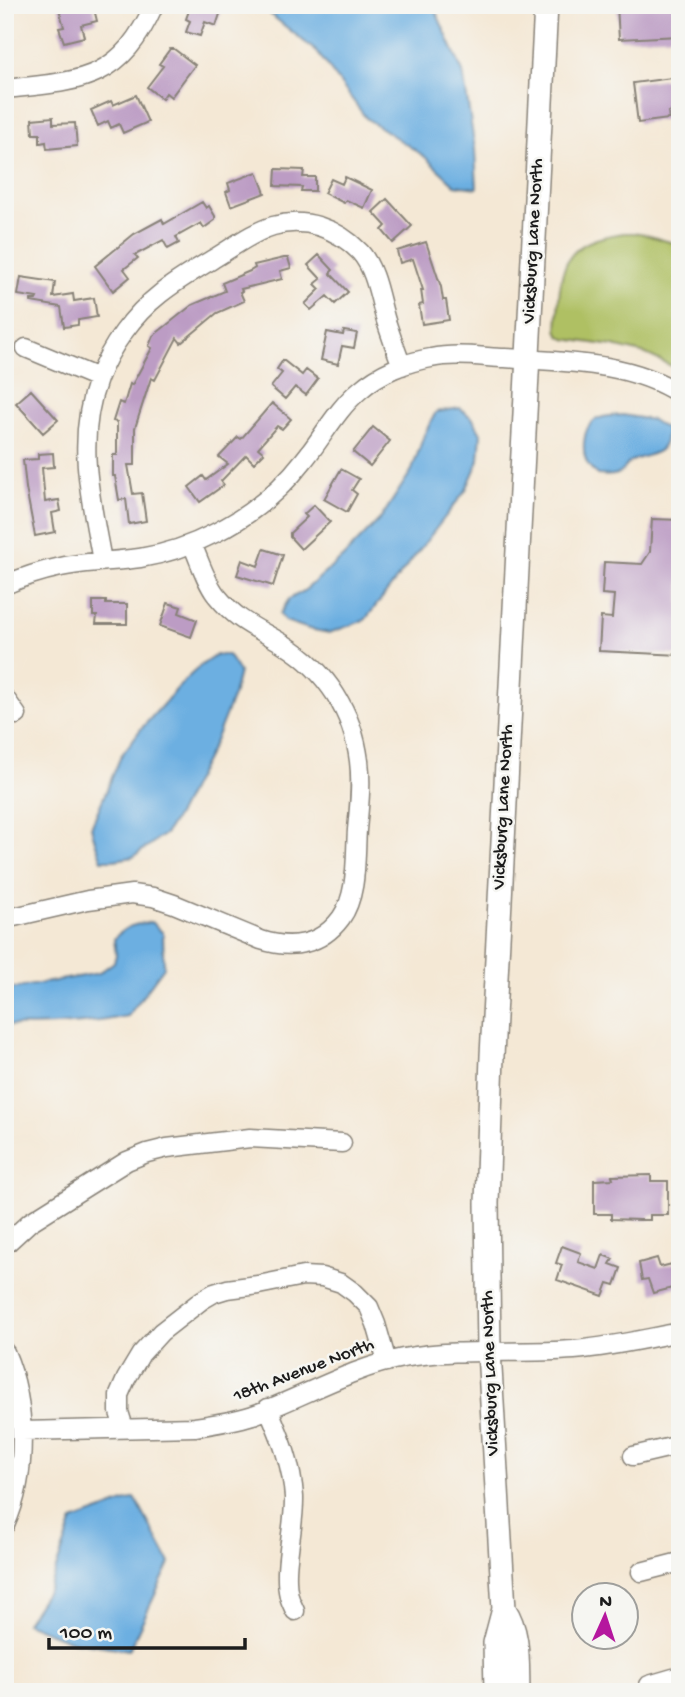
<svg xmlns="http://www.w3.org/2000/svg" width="685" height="1697" font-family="'Gochi Hand',sans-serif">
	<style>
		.green { fill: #afc064; stroke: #666e40; stroke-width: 2 }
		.water { fill: #6cafe1; stroke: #44667e; stroke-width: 2 }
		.building { fill: #bc9cc4 }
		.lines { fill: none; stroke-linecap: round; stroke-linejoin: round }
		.minor-casing { stroke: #888278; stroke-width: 21 }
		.major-casing { stroke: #888278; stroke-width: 26 }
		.minor { stroke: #fff; stroke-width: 18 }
		.major { stroke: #fff; stroke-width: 23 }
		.labels { text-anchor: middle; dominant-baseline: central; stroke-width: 5; stroke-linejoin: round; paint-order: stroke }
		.street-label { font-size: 19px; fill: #1c1c1c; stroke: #f6f6f2 }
	</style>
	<rect width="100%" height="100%" fill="#f6f6f2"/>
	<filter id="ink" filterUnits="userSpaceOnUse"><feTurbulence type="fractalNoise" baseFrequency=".0143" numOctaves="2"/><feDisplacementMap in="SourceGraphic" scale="14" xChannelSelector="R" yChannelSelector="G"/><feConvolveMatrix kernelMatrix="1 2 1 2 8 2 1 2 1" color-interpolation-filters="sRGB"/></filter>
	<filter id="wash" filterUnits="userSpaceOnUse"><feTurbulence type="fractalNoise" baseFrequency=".00686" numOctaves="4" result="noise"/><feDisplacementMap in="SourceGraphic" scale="28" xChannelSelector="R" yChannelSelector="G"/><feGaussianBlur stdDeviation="1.57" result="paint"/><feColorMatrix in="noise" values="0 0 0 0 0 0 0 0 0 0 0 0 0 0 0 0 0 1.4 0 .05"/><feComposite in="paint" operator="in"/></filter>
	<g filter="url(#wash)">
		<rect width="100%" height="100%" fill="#f4e8d5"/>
		<path class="green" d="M624,233H640L680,245V370L646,354L613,346L565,339L559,335L557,329C561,272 556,242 624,233Z"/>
		<path class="water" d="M259,5H433L463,72L475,149L477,188L455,185L424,156L366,118L317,52Z
			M460,408L473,419L481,433L479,460L466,490L365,620L329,633L309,629L285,621L280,614L289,599L304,591L342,558L381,518L412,470L424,435L436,412Z
			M623,415L652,420L666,429C667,457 652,452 632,461C626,463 626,469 620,473C614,477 604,475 597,475C595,472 592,470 589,466C581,454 582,428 595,420C603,415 614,416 623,415Z
			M216,655H228L239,672L233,696L215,741L179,812L166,833L133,857L114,860H102L96,844L91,827L121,756L141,729L184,681L200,666Z
			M151,922L163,933L164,967L128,1016C86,1025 48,1027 5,1025V990L99,973L114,962L116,955L114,939C126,925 133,925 151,922Z
			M135,1498L170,1563L129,1650L71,1641L26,1623L49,1588L73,1521Z"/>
		<g id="blocks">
			<path class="building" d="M58,5H93L97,21L81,25L84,37L64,42L59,28L64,27Z
				M191,5H223L216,26L205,22L200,36L186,32L190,21L186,19Z
				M617,5H680V36L619,39Z
				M170,49H174L195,65L171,97L166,93L162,99L147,87L163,66L159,64Z
				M680,77V110L668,112L669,119L638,123L633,83Z
				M136,95L148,122L123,133L119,124L111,128L108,121L98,126L91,110L111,101L113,105Z
				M53,117V124L75,123L77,146L47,149L46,142L40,143V134H33L32,119Z
				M276,169L304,170L303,177H315V191H301L302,187L275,186Z
				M257,172L265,193L231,206L226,192L230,190L228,183Z
				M345,177L372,190L364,208L346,200L344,203L324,193L331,179L342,184Z
				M387,199L412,226L393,243L382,230L386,226L373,212Z
				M202,202L206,208L209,206L215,216V220L204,228L201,223L176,237L179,243L168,249L163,240L135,255L138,258L124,269L130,277L113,291L95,266L134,234L162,219L164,224Z
				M426,242L441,287L443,300H446L449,320L422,324L419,305L423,304L421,290H423L413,259L400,263L397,251Z
				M319,255L333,270L330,273L348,292L335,304L327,296L311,310L305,304L320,289L315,284L321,279L308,265Z
				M284,258H288L291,268L280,271L282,279L241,289L242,291L240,292L244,301L217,313L181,343L177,338L155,380L151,378L135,428V465H128L133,494L142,493L146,521L129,524L126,499L119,500L115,476H113V455H117V422L113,421L119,402L124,404L130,384L132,385L152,348L149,346L153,336L192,305L225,291L222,283L250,271L255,268L254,265Z
				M21,277L55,282L53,297L73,294L74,301L94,298L97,317L78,320V325L64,327L61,307L31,302V300H36L37,298L18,295Z
				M344,331L357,333L354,348L342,346L338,364L321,360L327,332L343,335Z
				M283,360L302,375L306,370L318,379L306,395L295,387L285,399L271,387L282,373L277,369Z
				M31,390L58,420L43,433L16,403Z
				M272,403L291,419L282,429L277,426L258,448L264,453L254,463L246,455L221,481L224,485L200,502L189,487L203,476L206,480L228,464L219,457L238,437L241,439Z
				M373,427L390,441L370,466L353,452Z
				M53,453L54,467L42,468L45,502L59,500L61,511L52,513L55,532L35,536L26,488L23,460L38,459V454Z
				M341,469L359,479L352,490L357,494L347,512L324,499Z
				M314,505L330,522L301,549L290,537V533L307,517L304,514Z
				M652,519L680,520V655L599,651L601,617L612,618L614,595L602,594L604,562L642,564L650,552Z
				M264,549L283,555L273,586L237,575L242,560L258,566Z
				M93,601H106V604H127V624H96L97,616H93Z
				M168,603L181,607L179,613L197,620L191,637L160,626Z
				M651,1175V1181H668V1215H650V1220H640L611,1219V1214H594V1180L613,1179L612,1176Z
				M562,1246L581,1253L578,1262L598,1269L603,1255L613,1259L610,1264L621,1268L615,1285L608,1283L603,1296L557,1280L562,1265L556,1263Z
				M657,1258L660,1267L680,1262V1286L653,1293L648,1279L642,1280L639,1263Z"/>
		</g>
	</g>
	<g filter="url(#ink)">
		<use href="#blocks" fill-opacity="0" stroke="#888278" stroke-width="2"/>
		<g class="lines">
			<defs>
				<path id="minor" d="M5,89C80,81 120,82 154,5
					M26,348L98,378
					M102,561C91,499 75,441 98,379C110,347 133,315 160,294C176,281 195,270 213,259C232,248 252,232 273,226C305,217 337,228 360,252C376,270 379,298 386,321C391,336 396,351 402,366
					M5,585C23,577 42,571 61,567C87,561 113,562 140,558C165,554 192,545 215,533C249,516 280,491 304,460C323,437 337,409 360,390C379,373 406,362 431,358C455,353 481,357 505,358C564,362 629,361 680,394
					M5,698L17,715
					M5,919L88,900L132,894L153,897L174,904L261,940C292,950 321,945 341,918C358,894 355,858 357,830C359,808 362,784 359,761C353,713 327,671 285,645C258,628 239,623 217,596C206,583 199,559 192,544
					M5,1245L30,1222L127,1161L147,1153L167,1148L250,1138L342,1143
					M5,1352C27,1402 28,1475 5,1525
					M268,1408C281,1438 292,1465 294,1497C295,1528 282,1568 289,1596C290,1601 293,1606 295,1611
					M124,1428L119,1412V1395L126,1379L141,1354L161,1332L202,1300L214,1293L227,1289L258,1285L303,1276L322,1277L341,1283L355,1293L369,1307L376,1324L387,1362
					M22,1431L195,1427C215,1424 234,1421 253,1415C303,1397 351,1368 403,1358C459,1348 517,1354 574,1350C610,1347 645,1339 680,1332
					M633,1456L680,1445
					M641,1572L680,1562
					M649,1685L680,1676"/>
				<path id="major" d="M504,1609C520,1633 517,1663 518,1692
					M496,1692L495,1643L504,1609L489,1351L487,1203L492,1056L546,5"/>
			</defs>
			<use href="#minor" class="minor-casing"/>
			<use href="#major" class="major-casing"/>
			<use href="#minor" class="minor"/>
			<use href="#major" class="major"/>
		</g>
	</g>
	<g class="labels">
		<g class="street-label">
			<text transform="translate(534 241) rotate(-87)">Vicksburg Lane North</text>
			<text transform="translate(504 807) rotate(-87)">Vicksburg Lane North</text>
			<text transform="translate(304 1371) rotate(-21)">18th Avenue North</text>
			<text transform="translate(491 1373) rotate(-92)">Vicksburg Lane North</text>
		</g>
	</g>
	<rect width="685" height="1697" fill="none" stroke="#f6f6f2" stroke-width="28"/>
	<g transform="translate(605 1616) rotate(3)"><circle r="33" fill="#f6f6f2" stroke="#9f9f9c" stroke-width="2"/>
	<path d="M0-5L12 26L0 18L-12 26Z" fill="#b5179e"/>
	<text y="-10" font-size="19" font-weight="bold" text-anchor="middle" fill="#1c1c1c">N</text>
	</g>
	<path d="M49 1638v10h196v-10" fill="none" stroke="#1c1c1c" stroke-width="3.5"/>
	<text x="60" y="1638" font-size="21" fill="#1c1c1c" stroke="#f6f6f2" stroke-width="5" paint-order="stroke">100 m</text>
</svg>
